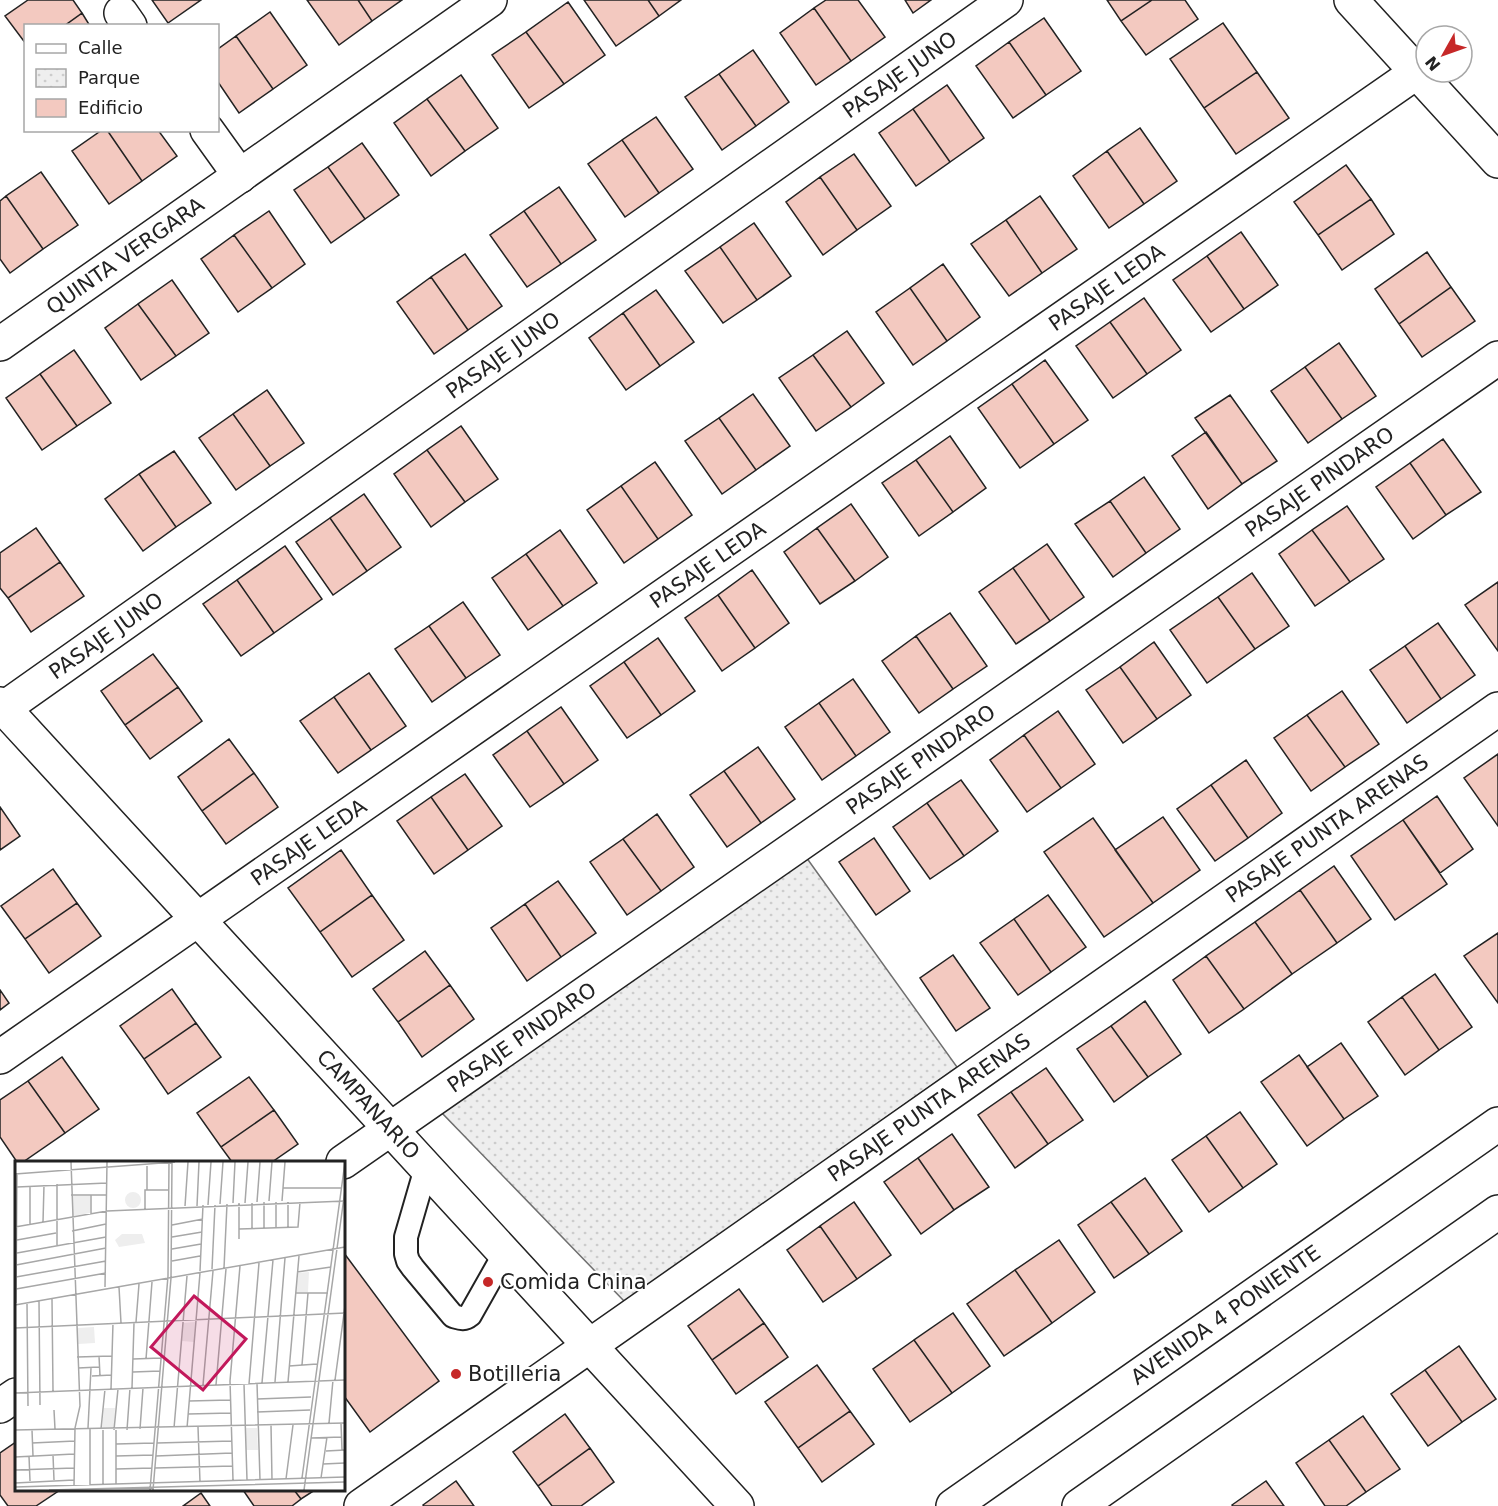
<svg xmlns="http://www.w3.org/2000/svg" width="1498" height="1506" font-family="'DejaVu Sans',sans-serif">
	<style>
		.park { fill: url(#park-dots); stroke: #6f6f6f; stroke-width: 1.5 }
		.building { fill: #f3c9c0; stroke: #222; stroke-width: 1.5 }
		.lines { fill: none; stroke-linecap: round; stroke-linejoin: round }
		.service-casing { stroke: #222; stroke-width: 26 }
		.minor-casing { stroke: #222; stroke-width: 36 }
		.tertiary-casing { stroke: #222; stroke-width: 36 }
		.service { stroke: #fff; stroke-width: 22 }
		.minor { stroke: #fff; stroke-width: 33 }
		.tertiary { stroke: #fff; stroke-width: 33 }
		.poi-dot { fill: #c62828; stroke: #fff; stroke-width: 2 }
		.labels { text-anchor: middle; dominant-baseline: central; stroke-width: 4.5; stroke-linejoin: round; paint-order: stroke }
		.street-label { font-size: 21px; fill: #222; stroke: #fff }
		.poi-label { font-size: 21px; fill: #222; stroke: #fff; text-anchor: start }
		.inset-road { fill: none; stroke: #a7a7a7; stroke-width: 1.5 }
		.view { fill: #c2185b; fill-opacity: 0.15; stroke: #c2185b; stroke-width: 3 }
		.inset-edge { fill: none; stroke: #222; stroke-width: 3 }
	</style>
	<defs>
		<pattern id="park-dots" width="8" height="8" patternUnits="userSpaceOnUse" patternTransform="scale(1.5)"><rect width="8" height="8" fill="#eee"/><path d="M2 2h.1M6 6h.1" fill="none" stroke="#ccc" stroke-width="1.8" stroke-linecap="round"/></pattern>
	</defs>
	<rect width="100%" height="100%" fill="#fff"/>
	<path class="park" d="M806,857L957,1067L625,1302L442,1113Z"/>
	<path class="building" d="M28,0H73L82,13L64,26H26V44L5,16Z
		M152,0H201L168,23Z
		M307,0H358L372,21L339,45Z
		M358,0H402L372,21Z
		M584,0H648L659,16L616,46Z
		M648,0H681L659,16Z
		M826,0H858L885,37L851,61L814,8Z
		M905,0H931L913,13Z
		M1107,0H1152L1121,21Z
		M1152,0H1185L1198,19L1146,55L1121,21Z
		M568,2L605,55L564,84L526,32Z
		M814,8L851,61L816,85L780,33Z
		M270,12L307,65L273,89L236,36Z
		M82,13L90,26H64Z
		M1044,18L1081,71L1046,95L1009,42Z
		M1223,23L1257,72L1204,108L1170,59Z
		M526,32L564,84L529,108L492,55Z
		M236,36L273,89L239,113L218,82V49Z
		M1009,42L1046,95L1013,118L976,66Z
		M753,50L789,102L756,126L719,74Z
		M1257,72L1289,118L1236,154L1204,108Z
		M719,74L756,126L722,150L685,97Z
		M461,75L498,128L465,151L427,99Z
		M947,85L984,138L950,162L913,109Z
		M427,99L465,151L431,176L394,123Z
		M913,109L950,162L916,186L879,133Z
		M656,117L693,169L659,193L622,140Z
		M1140,128L1177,181L1144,204L1107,151Z
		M102,130H107L142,181L109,204L72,151Z
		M107,130H158L177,156L142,181Z
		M622,140L659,193L625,217L588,164Z
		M362,143L399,195L365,219L328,167Z
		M1107,151L1144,204L1109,228L1073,176Z
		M854,154L891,206L857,230L820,177Z
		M1346,165L1371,199L1318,235L1294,202Z
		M328,167L365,219L331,243L294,190Z
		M41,172L78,225L43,249L6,196Z
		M820,177L857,230L823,255L786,202Z
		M559,187L596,240L561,264L524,211Z
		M6,196L43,249L10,273L0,259V201Z
		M1040,196L1077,249L1042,273L1006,220Z
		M1371,199L1394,234L1342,270L1318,235Z
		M269,211L305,264L272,288L234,235Z
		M524,211L561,264L527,287L490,235Z
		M1006,220L1042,273L1009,296L971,244Z
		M754,223L791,276L757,300L720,247Z
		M1241,232L1278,285L1244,309L1207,256Z
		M234,235L272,288L238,312L201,259Z
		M720,247L757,300L723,323L685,271Z
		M1427,252L1451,287L1399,324L1375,289Z
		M465,254L502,306L468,330L431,277Z
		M1207,256L1244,309L1211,332L1173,280Z
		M943,264L980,317L947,341L910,288Z
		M431,277L468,330L434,354L397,302Z
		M172,280L209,333L176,356L138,304Z
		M1451,287L1475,321L1422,357L1399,324Z
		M910,288L947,341L913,365L876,312Z
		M656,290L694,342L660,366L623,313Z
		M1144,298L1181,350L1147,374L1110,322Z
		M138,304L176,356L141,380L105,328Z
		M623,313L660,366L626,390L589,338Z
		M1110,322L1147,374L1113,398L1076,346Z
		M847,331L884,383L851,407L813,355Z
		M1339,343L1376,396L1342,419L1305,367Z
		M74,350L111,403L77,426L40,374Z
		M813,355L851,407L816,431L779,378Z
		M1045,360L1088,420L1054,444L1012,384Z
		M1305,367L1342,419L1308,443L1271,391Z
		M40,374L77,426L42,450L6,398Z
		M1012,384L1054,444L1020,468L978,408Z
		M267,390L304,443L270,466L233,414Z
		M753,394L790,446L756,470L719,418Z
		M1230,395L1277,461L1242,484L1195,418Z
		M233,414L270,466L236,490L199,438Z
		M719,418L756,470L722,494L685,441Z
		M461,426L498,479L465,502L427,450Z
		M1206,432L1242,484L1208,509L1172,456Z
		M950,436L986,488L953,512L916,460Z
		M1443,439L1481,492L1446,515L1410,463Z
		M427,450L465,502L431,527L394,474Z
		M174,451L211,503L176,527L139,474Z
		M916,460L953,512L919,536L882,483Z
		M655,462L692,515L658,539L621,486Z
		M1410,463L1446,515L1413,539L1376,487Z
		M139,474L176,527L143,551L105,499Z
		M1144,477L1180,529L1146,553L1110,501Z
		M621,486L658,539L624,563L587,510Z
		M364,494L401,547L367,571L330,518Z
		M1110,501L1146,553L1113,577L1075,524Z
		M851,504L888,557L855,581L817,528Z
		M1347,506L1384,559L1350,582L1312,530Z
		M330,518L367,571L333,595L296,542Z
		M36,528L60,562L8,598L0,588V553Z
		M817,528L855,581L820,604L784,552Z
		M560,530L597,583L563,606L526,554Z
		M1312,530L1350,582L1315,606L1279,554Z
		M1047,544L1084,597L1050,621L1013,568Z
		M285,546L322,599L274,633L237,580Z
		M526,554L563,606L528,630L492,578Z
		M60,562L84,596L31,632L8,598Z
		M1013,568L1050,621L1016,644L979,592Z
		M752,570L789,623L755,648L718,595Z
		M1252,573L1289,626L1255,649L1218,597Z
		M237,580L274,633L241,656L203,604Z
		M1498,582V651L1465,605Z
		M718,595L755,648L722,671L685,618Z
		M1218,597L1255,649L1207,683L1170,630Z
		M463,602L500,655L466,678L429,626Z
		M950,613L987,666L953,689L916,636Z
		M1438,623L1475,675L1441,699L1405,646Z
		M429,626L466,678L432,702L395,649Z
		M916,636L953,689L919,713L882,661Z
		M658,638L695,691L661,715L624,662Z
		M1154,642L1191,695L1157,719L1120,667Z
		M1405,646L1441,699L1407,723L1370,670Z
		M153,654L178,687L125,725L101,691Z
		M624,662L661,715L627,738L590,686Z
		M1120,667L1157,719L1123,743L1086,690Z
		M369,673L406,726L371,750L334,697Z
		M853,679L890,732L856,756L819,703Z
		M178,687L202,721L150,759L125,725Z
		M1342,691L1379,744L1345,767L1307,715Z
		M334,697L371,750L338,773L300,721Z
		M819,703L856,756L822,780L785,727Z
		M561,707L598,760L564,784L527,731Z
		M1058,711L1095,764L1061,788L1024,735Z
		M1307,715L1345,767L1311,791L1274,738Z
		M527,731L564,784L530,807L493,755Z
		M1024,735L1061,788L1027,812L990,760Z
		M229,739L254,773L202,811L178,777Z
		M758,747L795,799L761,823L724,771Z
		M1498,754V826L1464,778Z
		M1246,760L1282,813L1248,838L1211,785Z
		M724,771L761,823L727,847L690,795Z
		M254,773L278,807L226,844L202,811Z
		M465,774L502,826L468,850L431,797Z
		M961,780L998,831L964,856L927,803Z
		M1211,785L1248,838L1215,861L1177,809Z
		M1437,796L1473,849L1440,873L1403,820Z
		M431,797L468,850L434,874L397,821Z
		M927,803L964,856L930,879L893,827Z
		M0,807L20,836L0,850Z
		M657,814L694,867L661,891L623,839Z
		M1163,817L1200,870L1153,903L1115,850Z
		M1093,818L1153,903L1104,937L1044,852Z
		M1403,820L1447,884L1395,920L1351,856Z
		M874,838L910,891L876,915L839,862Z
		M623,839L661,891L627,915L590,862Z
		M341,850L372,895L320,932L288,888Z
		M1334,866L1371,919L1337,943L1300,890Z
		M53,869L77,903L25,939L1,906Z
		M558,881L596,933L561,957L525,904Z
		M1300,890L1337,943L1292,974L1255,922Z
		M372,895L404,940L352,977L320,932Z
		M1048,895L1086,947L1051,972L1014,919Z
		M77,903L101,936L49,973L25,939Z
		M525,904L561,957L527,981L491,928Z
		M1014,919L1051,972L1018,995L980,943Z
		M1255,922L1292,974L1244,1009L1206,956Z
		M1498,933V1003L1464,956Z
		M425,951L450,985L398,1022L373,989Z
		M953,955L990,1008L956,1031L920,978Z
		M1206,956L1244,1009L1209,1033L1173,980Z
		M1435,974L1472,1027L1439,1050L1402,997Z
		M450,985L474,1019L422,1057L398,1022Z
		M172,989L196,1023L144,1059L120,1026Z
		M0,990L9,1003L0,1010Z
		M1402,997L1439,1050L1405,1075L1368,1022Z
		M1145,1001L1181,1054L1148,1077L1111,1026Z
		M196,1023L221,1057L168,1094L144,1059Z
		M1111,1026L1148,1077L1114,1102L1077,1049Z
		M1341,1043L1378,1096L1344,1119L1307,1067Z
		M1299,1055L1344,1119L1307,1146L1261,1082Z
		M62,1057L99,1109L65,1133L28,1081Z
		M1046,1068L1083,1120L1048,1144L1011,1092Z
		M249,1077L274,1110L221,1147L197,1113Z
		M28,1081L65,1133L23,1162H17L0,1137V1100Z
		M1011,1092L1048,1144L1015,1168L978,1115Z
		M274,1110L298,1144L272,1162H232L221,1147Z
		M1240,1112L1277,1164L1243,1188L1206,1136Z
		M952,1134L989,1187L954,1210L918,1158Z
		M1206,1136L1243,1188L1209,1212L1172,1160Z
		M918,1158L954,1210L921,1234L884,1182Z
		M1145,1178L1182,1231L1149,1254L1111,1202Z
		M854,1202L891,1255L857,1279L820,1226Z
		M1111,1202L1149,1254L1114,1278L1078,1225Z
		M820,1226L857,1279L823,1302L787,1250Z
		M1059,1240L1095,1292L1052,1323L1015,1270Z
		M344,1253L439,1381L370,1432L344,1396Z
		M1015,1270L1052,1323L1004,1356L967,1304Z
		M739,1289L764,1323L712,1360L688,1326Z
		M953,1313L990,1366L952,1393L914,1340Z
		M764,1323L788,1357L736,1394L712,1360Z
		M914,1340L952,1393L910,1422L873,1369Z
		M1459,1346L1496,1399L1462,1422L1425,1370Z
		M817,1365L850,1411L798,1448L765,1402Z
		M1425,1370L1462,1422L1428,1446L1391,1394Z
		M850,1411L874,1444L822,1482L798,1448Z
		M565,1414L590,1448L538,1486L513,1452Z
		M1363,1416L1400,1469L1366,1492L1329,1440Z
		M1329,1440L1366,1492L1346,1506H1325L1296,1463Z
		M16,1442V1490H60L36,1506H8L0,1495V1453Z
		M590,1448L614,1482L581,1506H552L538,1486Z
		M456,1481L474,1506H424L423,1505Z
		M1266,1481L1284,1506H1233L1232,1505Z
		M243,1490H294L301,1499L292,1506H254Z
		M294,1490H315L301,1499Z
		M201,1493L210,1506H183Z"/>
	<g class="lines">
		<defs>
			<path id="service" d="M426,1168L406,1237V1254L408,1261L413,1268L453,1316C460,1318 464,1320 470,1315L505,1253"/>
			<g id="minor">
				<path d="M121,13L130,26"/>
				<path d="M207,130L240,176"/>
				<path id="s1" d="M0,344L490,0"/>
				<path id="s2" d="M0,704L737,1506"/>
				<path id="s3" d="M0,711L1006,0"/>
				<path id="s4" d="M0,1057L1417,72"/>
				<path id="s5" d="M343,1162L1498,358"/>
				<path d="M0,1406L16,1395"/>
				<path id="s6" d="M361,1506L1498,709"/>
			</g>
			<g id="tertiary">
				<path d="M1351,0L1498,161"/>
				<path id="s7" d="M953,1506L1498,1124"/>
				<path d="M1079,1506L1498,1212"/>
			</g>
		</defs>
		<use href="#service" class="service-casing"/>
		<use href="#minor" class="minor-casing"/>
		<use href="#tertiary" class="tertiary-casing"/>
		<use href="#service" class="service"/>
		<use href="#minor" class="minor"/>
		<use href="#tertiary" class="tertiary"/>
	</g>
	<g class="poi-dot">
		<circle cx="488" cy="1282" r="6"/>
		<circle cx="456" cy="1374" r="6"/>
	</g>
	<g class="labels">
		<g class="street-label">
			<text stroke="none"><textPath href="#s3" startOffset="1102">PASAJE JUNO</textPath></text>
			<text stroke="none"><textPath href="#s1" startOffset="153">QUINTA VERGARA</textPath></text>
			<text stroke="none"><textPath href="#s4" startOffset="1348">PASAJE LEDA</textPath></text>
			<text stroke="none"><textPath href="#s3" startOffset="616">PASAJE JUNO</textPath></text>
			<text stroke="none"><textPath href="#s5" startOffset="1190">PASAJE PINDARO</textPath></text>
			<text stroke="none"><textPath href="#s4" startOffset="862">PASAJE LEDA</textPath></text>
			<text stroke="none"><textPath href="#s3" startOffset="130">PASAJE JUNO</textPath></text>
			<text stroke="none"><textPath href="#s5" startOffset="704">PASAJE PINDARO</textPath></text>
			<text stroke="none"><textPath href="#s6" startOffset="1180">PASAJE PUNTA ARENAS</textPath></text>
			<text stroke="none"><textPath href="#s4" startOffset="376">PASAJE LEDA</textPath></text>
			<text stroke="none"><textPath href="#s5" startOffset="218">PASAJE PINDARO</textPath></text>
			<text stroke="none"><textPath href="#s2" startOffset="544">CAMPANARIO</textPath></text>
			<text stroke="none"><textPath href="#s6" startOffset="694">PASAJE PUNTA ARENAS</textPath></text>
			<text stroke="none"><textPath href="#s7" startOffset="333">AVENIDA 4 PONIENTE</textPath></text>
		</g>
		<g class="poi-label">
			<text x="500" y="1282">Comida China</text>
			<text x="468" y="1374">Botilleria</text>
		</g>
	</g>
	<g transform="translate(15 1161)">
		<rect width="330" height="330" fill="#fff"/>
		<path d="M107,73H127L130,82L104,86L100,79Z" fill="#eee"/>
		<path d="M110 39a8 8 0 1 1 16 0a8 8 0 1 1-16 0ZM58,35H75V52L57,55ZM294,111L293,131H281L283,112ZM180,161L179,181L167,180L168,162ZM79,166L80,182L63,183L62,167ZM89,247H100L99,267H87ZM230,267H242L243,289H231Z" fill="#eee"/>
		<path class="inset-road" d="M56,1L65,245L60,267L59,325M0,13L160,1M2,26L92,22M268,27H326M132,29V5M56,34H92M254,40L257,1M267,40L270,1M242,41L245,1M249,41V67M261,41V66M273,41V66M218,42L220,1M224,42V78M230,42L233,1M237,42V67M205,43L208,1M193,44L196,1M170,45L173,1M182,45L184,1M130,48V29H154M76,53V34M28,61L29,24M15,64V25M157,64L188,58M0,66L92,50L330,40M224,68L283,66L285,41M57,70L91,63M157,76L187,71M2,79L41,72M42,84V23M157,88L186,83M2,92L91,76M157,100L185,95M1,104L91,87M209,107L212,43M197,108L200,44M185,110L188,44M282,111L316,106M1,116L91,100M90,126L92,1M104,126L106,162M1,128L91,112M281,132H313M37,138L38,230M24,140L25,244M1,142L2,12M12,142L13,245M0,144L330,86M121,161L124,123M0,167L330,152M84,195L85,215M62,196L97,195M118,198L146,197M131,198L137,121M287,204L293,132M274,205L302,203M63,207L84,206M118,211L145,210M77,215L97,214M0,217V246M320,219L330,145M260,221L270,97M273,221L284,95M242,222L245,319M247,222L258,99M229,223L232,319M234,223L244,102M188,224L198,110M201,224L211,108M117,227L119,162M96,228L98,162M0,232L330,219M242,238L296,236M174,240L215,239M39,249L40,268M242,251L295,249M173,253L216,252M314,262L318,219M326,262L327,289M256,264L257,319M183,266L185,321M73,267L76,207M75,267V324M159,267L172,115M172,267L185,112M86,268L90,228M125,268L128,227M0,269L330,262M17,269L18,295M99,269L103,228M112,269L115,227M296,277L327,276M17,282L60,280M142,282L217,280M101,283L139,282M311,290L330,289M38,294L39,319M14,295L15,320M101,295L138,294M141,295L217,292M0,296L59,293M308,303L330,302M140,307L218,305M101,308L137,307M0,309L59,307M287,317L330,1M306,317L312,276M271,318L278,264M218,319L215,220L225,105M0,322L59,319M101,323V269M88,324V269M0,326L330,316M34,329L330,321M135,329L153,115L154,1M138,329L156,117L157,1M289,329L330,29"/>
		<path class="view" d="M179,135L231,178L188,229L136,186Z"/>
		<rect width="330" height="330" class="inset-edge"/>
	</g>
	<rect x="24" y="24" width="195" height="108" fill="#ffffff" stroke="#a7a7a7" stroke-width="1.5"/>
	<rect x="36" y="44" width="30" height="9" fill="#ffffff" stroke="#a7a7a7" stroke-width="1.5"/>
	<text x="78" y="54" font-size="18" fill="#222222">Calle</text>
	<rect x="36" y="69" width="30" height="18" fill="url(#park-dots)" stroke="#a7a7a7" stroke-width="1.5"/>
	<text x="78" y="84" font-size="18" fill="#222222">Parque</text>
	<rect x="36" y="99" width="30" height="18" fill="#f3c9c0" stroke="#a7a7a7" stroke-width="1.5"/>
	<text x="78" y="114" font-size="18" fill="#222222">Edificio</text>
	<g transform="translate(1444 54) rotate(230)"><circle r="28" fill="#ffffff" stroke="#a7a7a7" stroke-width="1.5"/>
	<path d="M0-4.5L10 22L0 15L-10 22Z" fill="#c62828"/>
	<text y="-9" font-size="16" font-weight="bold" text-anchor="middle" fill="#222222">N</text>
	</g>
</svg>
